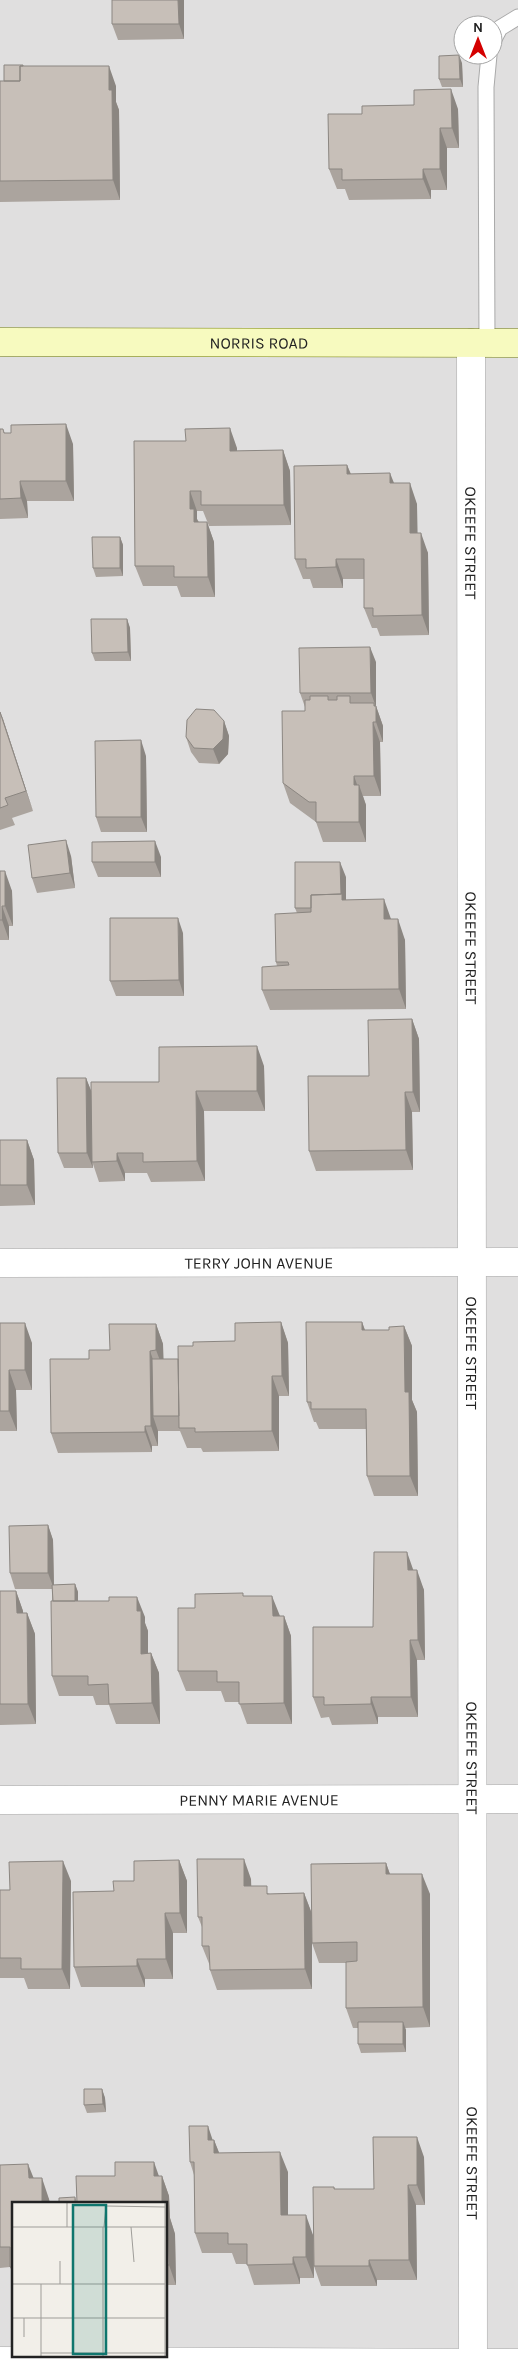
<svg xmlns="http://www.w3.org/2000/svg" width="518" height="2369" font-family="Karla,sans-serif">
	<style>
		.residential { fill: #e0dfdf; fill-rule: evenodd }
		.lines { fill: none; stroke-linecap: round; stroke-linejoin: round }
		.lane-casing { stroke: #a9a9a9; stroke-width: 17 }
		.street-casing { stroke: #a9a9a9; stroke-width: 29 }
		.secondary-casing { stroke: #707d05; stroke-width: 29 }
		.lane { stroke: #fff; stroke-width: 15 }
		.street { stroke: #fff; stroke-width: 28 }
		.secondary { stroke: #f7fabf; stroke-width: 28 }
		.wall { fill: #aba49e }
		.shaded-wall { fill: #8b8681 }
		.building { fill: #c7bfb8; stroke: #8b8681 }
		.labels { text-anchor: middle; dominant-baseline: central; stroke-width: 4.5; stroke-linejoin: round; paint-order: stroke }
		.street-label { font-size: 16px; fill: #222; stroke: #fff }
		.inset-road { fill: none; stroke: #9f9d99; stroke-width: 1 }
		.view { fill: #0f766e; fill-opacity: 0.15; stroke: #0f766e; stroke-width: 2.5 }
		.inset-edge { fill: none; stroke: #222; stroke-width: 2.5 }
	</style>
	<rect width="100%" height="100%" fill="#f2efe9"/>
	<path class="residential" d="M0,0H518V2369H0ZM463,25H493V55H463ZM14,2203H166V2355H14Z"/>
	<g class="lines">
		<defs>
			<path id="lane" d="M493,41L500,28L518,17
				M487,343L486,87L489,55"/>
			<g id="street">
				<path id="s1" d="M471,343L473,2369"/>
				<path id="s2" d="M0,1263L518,1262"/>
				<path id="s3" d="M0,1800L518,1799"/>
				<path d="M0,2361L518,2363"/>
			</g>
			<g id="secondary">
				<path id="s4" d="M0,342L518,343"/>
			</g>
		</defs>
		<use href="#lane" class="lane-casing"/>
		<use href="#street" class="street-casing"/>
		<use href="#secondary" class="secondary-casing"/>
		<use href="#lane" class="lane"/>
		<use href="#street" class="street"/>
		<use href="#secondary" class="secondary"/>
	</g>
	<path class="wall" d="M112,0H184V39L118,40L112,24Z
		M462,63L463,87H442L439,79Z
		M24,66L116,86V102L119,110L120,200L0,202V81H4Z
		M458,109L459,148H447V190H431V199L349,200L345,189H337L329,169L362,114Z
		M0,429L5,433L73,444L74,501H27L28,518L0,519Z
		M134,441L237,448V451L283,450L290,471L291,525L209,526L203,511H197V519L199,522H207L214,542L215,597H181L177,586H143L135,566Z
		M347,465L351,474L394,483L417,504V533L428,553L429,635L380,636L377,628H372L364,608V579H343V588H313L310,579H303L295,559Z
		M120,537L123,545V576L96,577L93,568Z
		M127,619L130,628L131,661H95L92,653Z
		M376,662V706L383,726V742H380L381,796H363L366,805V842H323L316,822L290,803L283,783L305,711V707L300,693Z
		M0,712L3,719L33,811L12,818L15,825L0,830Z
		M224,721L229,736L228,754L219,764L199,763L191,752L186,737Z
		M146,756L147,832H101L96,817Z
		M71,856L75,888L37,893L32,878Z
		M161,857V877H98L92,862Z
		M0,871L12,891L13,926H9V940H0Z
		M346,877V900L391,919L405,940L406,1009L270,1010L262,990L277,966L276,962L297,913L295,908Z
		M183,933L184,996H116L110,981Z
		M412,1019L419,1039L420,1112H412L413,1170L316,1171L309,1151L369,1076Z
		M264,1066L265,1111H204L205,1181L151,1182L147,1173H125V1181L99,1182L93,1164V1168H64L58,1153L86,1078L91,1091L159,1082Z
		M0,1140H27L34,1160L35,1205L0,1206Z
		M281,1322L288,1343L289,1396H279V1451L203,1452L201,1448H187L180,1431H158V1446H152V1452L58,1453L51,1433L89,1359L110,1350L156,1324L163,1344V1359H178L193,1346L235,1341Z
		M362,1322L365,1330H389L404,1326L412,1346V1400L417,1412L418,1496H374L367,1476L366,1429H319L316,1422H314L307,1402Z
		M0,1323L32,1343V1390H16L17,1431H0Z
		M48,1525L53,1540L54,1585L75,1584L78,1592V1601L145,1617V1623L148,1631V1653H151L159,1673L160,1724H116L109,1705H96L93,1696H59L52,1676V1589H15L10,1573Z
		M414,1570L424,1590L425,1660H417L418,1717H378V1724L332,1725L329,1717L321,1718L313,1697L373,1627Z
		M0,1591H16L23,1611V1613H27L35,1634L36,1724L0,1725Z
		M244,1596L279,1616H284L291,1636L292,1724H247L239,1702H225L221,1691H186L178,1671L195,1608Z
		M179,1860L187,1881V1933H173V1979H145V1987H81L74,1967L114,1891Z
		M386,1863L390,1874L430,1894V2027L405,2028L406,2030V2052L361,2053L358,2044V2028H353L346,2008V1963H319L312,1943V1989L217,1990L210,1970V1966L202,1946V1927L198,1917L251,1879V1886L270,1894L304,1893L312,1914Z
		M71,1881L70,1989H28L24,1978H0V1890H10Z
		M102,2089L105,2098L106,2112L87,2113L84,2105Z
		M213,2140H214L219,2153L288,2172V2215L313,2235L334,2187L335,2189H374L424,2157L425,2205H416L417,2280H377V2286H321L314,2266V2278H300V2284L254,2285L247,2264H236L232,2253H202L195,2233L194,2175L190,2162Z
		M0,2165L33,2178L49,2199L14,2203V2276L10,2267L0,2268Z
		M159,2176H162L169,2196L170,2218L175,2234L176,2285H166V2203H59L75,2197L77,2202Z"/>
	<path class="shaded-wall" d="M178,0H184V39L179,24Z
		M459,55L462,63L463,87L460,79Z
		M109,66L116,86V102L119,110L120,200L113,180L109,90Z
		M451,89L458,109L459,148L452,128Z
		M440,128L447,148V190L440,169Z
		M423,169L431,190V199L423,179Z
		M66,424L73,444L74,501L66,481Z
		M230,428L237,448V471L230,451Z
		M283,450L290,471L291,525L284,505Z
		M347,465L355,485L347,474Z
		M390,473L398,493L390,483Z
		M20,481L27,501L28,518L21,498Z
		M410,483L417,504L418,554L410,533Z
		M190,491L197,511V519L201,529L194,522L190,509Z
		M207,522L214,542L215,597L208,577Z
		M421,533L428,553L429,635L422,615Z
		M120,537L123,545V576L120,568Z
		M336,559L343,579V588L336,567Z
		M127,619L130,628L131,661L128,652Z
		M370,647L376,662V706L383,726V742L376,722L374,703L376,709V707L371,693Z
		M0,711L3,719L33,811L26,791Z
		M224,721L229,736L228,754L219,764L213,749Z
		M373,722L380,742L381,796L374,776Z
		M141,740L146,756L147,832L141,817Z
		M354,776L359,790V785L366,805V842L359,822L354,785Z
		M66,840L71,856L75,888L70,873Z
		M155,841L161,857V877L155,862Z
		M340,862L346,877V907L341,899Z
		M5,871L12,891L13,926L5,906Z
		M384,899L391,919H384Z
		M2,906L9,926V940L2,920Z
		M178,918L183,933L184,996L179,980Z
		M398,919L405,940L406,1009L399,989Z
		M412,1019L419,1039L420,1112L413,1092Z
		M257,1046L264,1066L265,1111L257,1091Z
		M86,1078L92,1093V1162L93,1168L87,1153Z
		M196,1091L204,1111L205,1181L197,1161Z
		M405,1092L412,1112L413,1170L406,1150Z
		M27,1140L34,1160L35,1205L27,1185Z
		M117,1153L125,1173V1181L117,1161Z
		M281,1322L288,1343L289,1396L282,1376Z
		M362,1322L369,1342L362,1330Z
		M25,1323L32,1343V1390L25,1370Z
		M156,1324L163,1344L164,1371L156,1350Z
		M404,1326L412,1346V1400L417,1412L418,1496L410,1476L405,1392Z
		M150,1351L157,1371L153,1416L158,1431V1446L151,1426Z
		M9,1370L16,1390L17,1431L9,1411Z
		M272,1376L279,1396V1451L272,1431Z
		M145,1426L152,1446V1452L145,1432Z
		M48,1525L53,1540L54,1589L48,1573Z
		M407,1552L414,1572L408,1570Z
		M417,1570L424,1590L425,1660L418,1640Z
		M75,1584L78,1592V1615L75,1607Z
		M16,1591L23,1611L24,1634L17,1613Z
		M272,1596L280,1616H273Z
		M137,1597L145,1617V1623L148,1631V1674L141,1654L137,1611Z
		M27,1613L35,1634L36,1724L28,1704Z
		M284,1616L291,1636L292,1724L284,1703Z
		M410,1640L417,1660L418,1717L411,1697Z
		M151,1653L159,1673L160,1724L152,1703Z
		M371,1697L378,1717V1724L371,1704Z
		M244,1859L251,1879L252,1906L244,1886Z
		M179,1860L187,1881V1933L180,1913Z
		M63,1861L71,1881L70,1989L62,1969Z
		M386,1863L393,1883L386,1874Z
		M422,1874L430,1894V2027L423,2007Z
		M304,1893L312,1914V1989L305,1969Z
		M165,1913L173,1933V1979L166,1959Z
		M137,1959L145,1979V1987L137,1966Z
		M403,2022L406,2030V2052L403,2044Z
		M102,2089L105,2098L106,2112L103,2104Z
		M208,2126L214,2144V2140L222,2160V2173L208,2140Z
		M417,2137L424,2157L425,2205L417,2185Z
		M280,2152L288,2172V2235L281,2215Z
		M154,2162L161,2182L154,2176Z
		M28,2164L36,2184L29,2178Z
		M162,2176L169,2196L170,2218L175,2234L176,2285L169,2265L166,2224V2203H162Z
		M42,2178L49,2199L50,2203H42Z
		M408,2185L416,2205L417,2280L409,2260Z
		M306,2215L313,2235L314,2278L306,2257Z
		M293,2257L300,2278V2284L293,2264Z
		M369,2260L377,2280V2286L369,2266Z"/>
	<path class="building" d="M112,0H178L179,24H112Z
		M459,55L460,79H439V56Z
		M4,65H23V66H20V81H4Z
		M20,66H109V90H112L113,180L0,181V81H20Z
		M451,89L452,128H440V169H423V179L342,180V169H329L328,114H362V106L414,105V90Z
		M66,424V481H20L21,498L0,499V429H3L4,433H11V425Z
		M230,428V451L283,450L284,505H201V491H190V509H194V522H207L208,577H174V566H135L134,441H186L185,429Z
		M347,465V474L390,473V483H410V533H421L422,615L373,616V608H364V559H336V567L306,568V559H295L294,466Z
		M92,537H120V568H93Z
		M91,619H127L128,652L92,653Z
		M370,647L371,693H300L299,648Z
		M310,696H328V700H337V696H350V703H374V706H376V722H373L374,776H354V785H359V822H316V802H309L283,783L282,711H305V700H310Z
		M196,709L214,710L224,721L223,739L213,749L194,748L186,737L187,720Z
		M0,712L26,791L5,798L8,805L0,808Z
		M141,740V817H96L95,741Z
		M66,840L70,873L32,878L28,845Z
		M155,841V862H92V842Z
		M295,862H340L341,894L311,895V908H295Z
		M0,871H5V906H2V920H0Z
		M342,894V900L384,899V919H398L399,989L262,990V967L289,965L288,962H276L275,914L311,912V895Z
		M110,918H178L179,980L110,981Z
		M412,1019L413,1092H405L406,1150L309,1151L308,1076H369L368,1020Z
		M257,1046V1091H196L197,1161L143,1162V1153H117V1161L92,1162L91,1082H159V1047Z
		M57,1078H86L87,1153H58Z
		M0,1140H27V1185H0Z
		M281,1322L282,1376H272V1431L195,1432V1428H179L178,1346H193V1342L235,1341V1323Z
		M306,1322H362V1330H389V1327L404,1326L405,1392H409L410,1476H367L366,1409H311V1402H307Z
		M0,1323H25V1370H9V1411H0Z
		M109,1324H156V1350L150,1351L151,1426H145V1432L51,1433L50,1359H89V1350H110Z
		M152,1359H178L179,1416H153Z
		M48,1525V1573H10L9,1526Z
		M374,1552H407L408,1570H417L418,1640H410L411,1697H371V1704L324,1705V1697H313V1627H373Z
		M75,1584V1601H53L52,1585Z
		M0,1591H16L17,1613H27L28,1704H0Z
		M243,1593V1596H272L273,1616H284V1703L239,1704V1682H217V1671H178V1608H195V1594Z
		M109,1597H137V1611H141V1654L151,1653L152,1703L109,1704L108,1684L88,1685V1676H52L51,1601H109Z
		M197,1859H244V1886H267V1894L304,1893L305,1969L210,1970L209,1946H202V1917H198Z
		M179,1860L180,1913H165L166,1959H137V1966L74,1967L73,1892L114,1891L113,1881H134V1861Z
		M63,1861L62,1969H21V1958H0V1890H10L9,1862Z
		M386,1863V1874H422L423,2007L346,2008V1962L357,1961V1942L312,1943L311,1864Z
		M358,2022H403V2044H358Z
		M84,2089H102L103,2104L84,2105Z
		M189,2126H208V2140H214V2153L280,2152L281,2215H306V2257H293V2264L247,2265V2244H228V2233H195L194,2162H190Z
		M373,2137H417V2185H408L409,2260H369V2266H314L313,2187H334V2189H374Z
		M115,2162H154V2176H162V2203H77L76,2176H115Z
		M28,2164L29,2178H42V2203H14V2267H10V2247H0V2165Z
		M75,2197V2203H59V2198Z
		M166,2214H168L169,2265H166Z"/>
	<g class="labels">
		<g class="street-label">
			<text stroke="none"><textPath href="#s4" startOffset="259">NORRIS ROAD</textPath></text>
			<text stroke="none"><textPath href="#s1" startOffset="200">OKEEFE STREET</textPath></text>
			<text stroke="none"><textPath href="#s1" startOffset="605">OKEEFE STREET</textPath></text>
			<text stroke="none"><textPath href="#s2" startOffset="259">TERRY JOHN AVENUE</textPath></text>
			<text stroke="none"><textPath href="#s1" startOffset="1010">OKEEFE STREET</textPath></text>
			<text stroke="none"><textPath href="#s1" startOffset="1415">OKEEFE STREET</textPath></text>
			<text stroke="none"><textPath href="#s3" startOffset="259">PENNY MARIE AVENUE</textPath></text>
			<text stroke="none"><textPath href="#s1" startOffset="1820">OKEEFE STREET</textPath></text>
		</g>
	</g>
	<g transform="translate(12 2202)">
		<rect width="155" height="155" fill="#f2efe9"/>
		<path class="inset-road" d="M55,0V25M153,0V155M0,25H155M91,25V155M92,25L94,4L153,5M119,25L122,60M48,59V82M0,82H153M29,82V155M0,116H153M12,135V116M29,151H154"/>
		<path class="view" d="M61,3H94V152H61Z"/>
		<rect width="155" height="155" class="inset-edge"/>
	</g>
	<g transform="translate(478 40)"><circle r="24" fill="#ffffff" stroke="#a7a7a7"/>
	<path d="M0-4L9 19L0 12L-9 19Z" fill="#d40000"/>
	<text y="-8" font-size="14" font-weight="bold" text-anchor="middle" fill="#222222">N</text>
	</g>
</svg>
